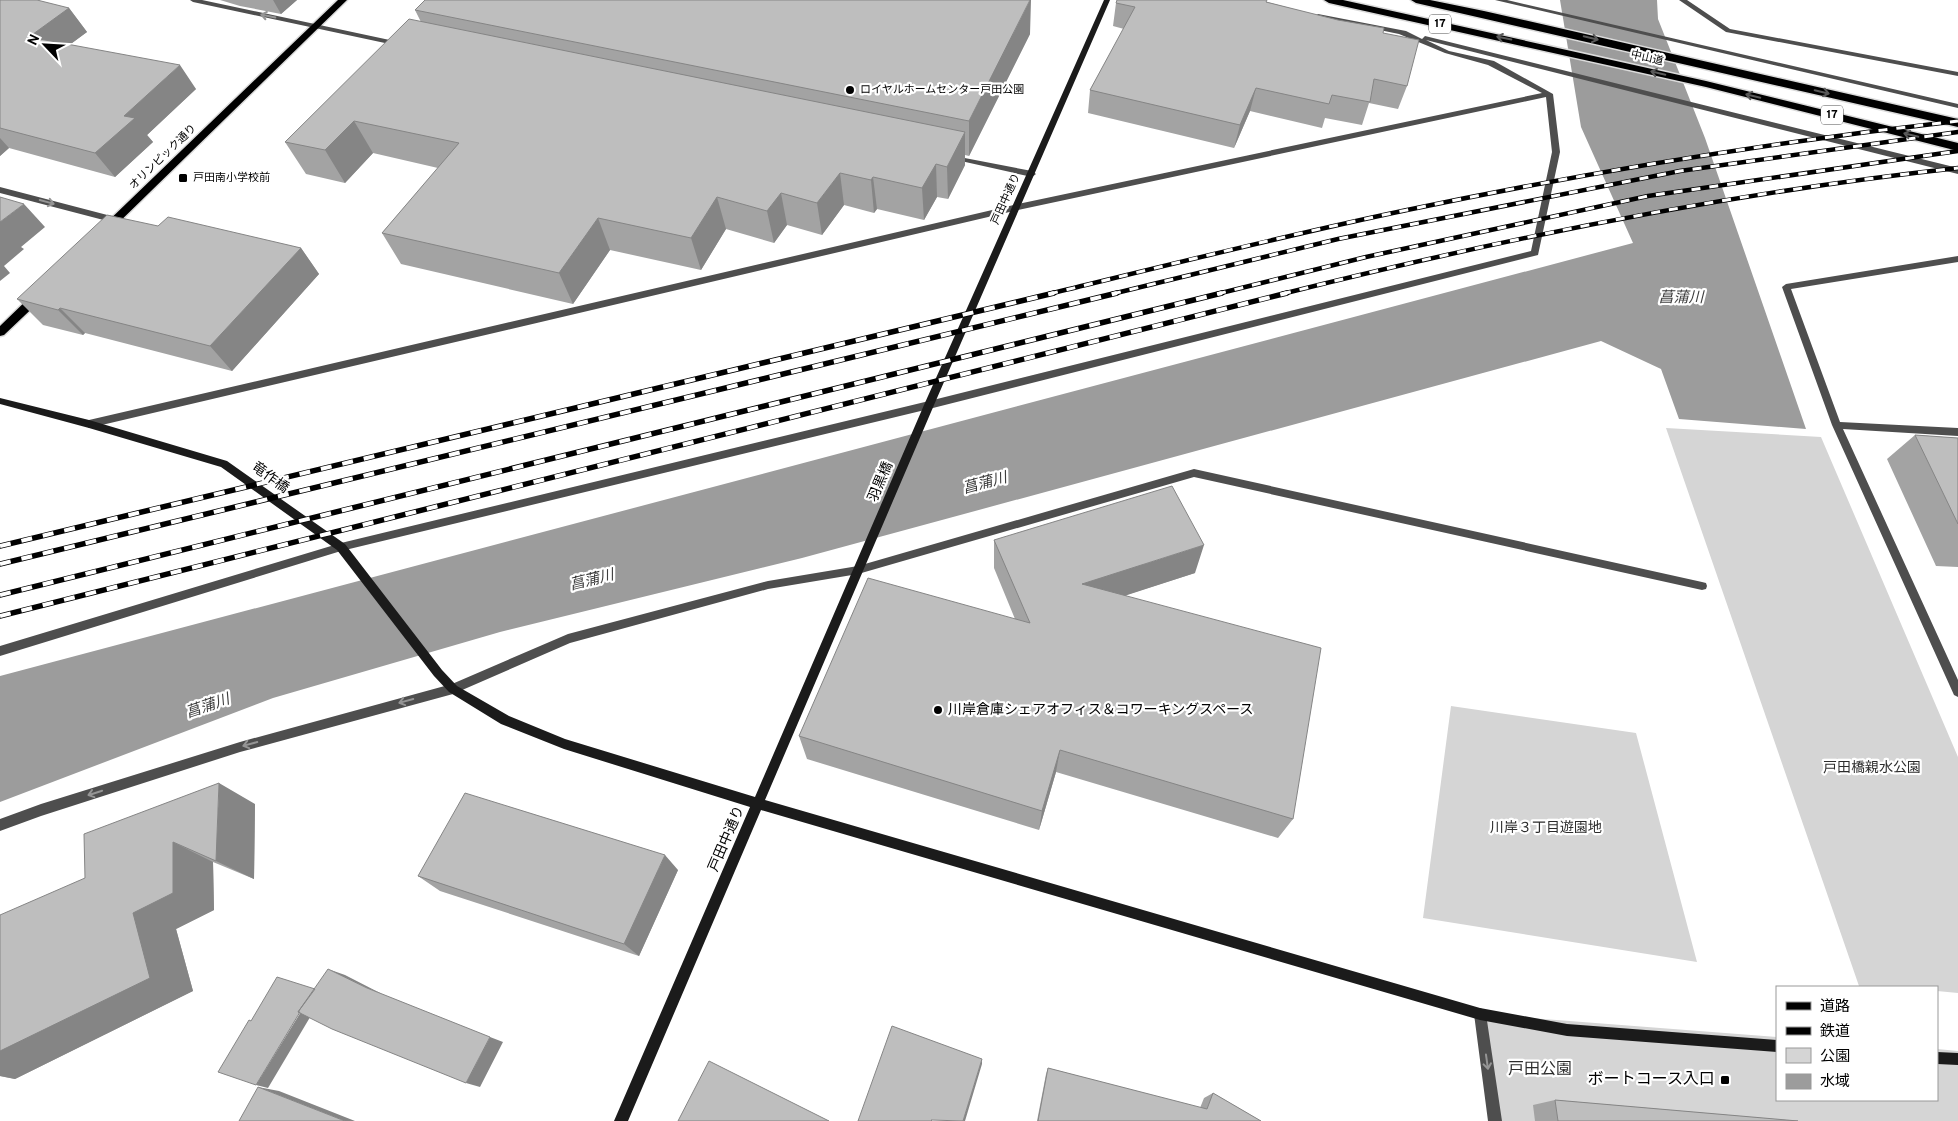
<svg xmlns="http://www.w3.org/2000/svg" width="1958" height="1121" font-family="Overpass,'Noto Sans JP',sans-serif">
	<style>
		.green { fill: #d5d5d5 }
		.water { fill: #9c9c9c }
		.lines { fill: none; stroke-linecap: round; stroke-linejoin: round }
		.primary-casing { stroke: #dbdbdb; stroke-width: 3 }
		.highway-casing { stroke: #dbdbdb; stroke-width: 3 }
		.street { fill: #4e4e4e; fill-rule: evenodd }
		.secondary { fill: #1b1b1b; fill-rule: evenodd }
		.primary { fill: #000; fill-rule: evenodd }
		.highway { fill: #000; fill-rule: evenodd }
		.rail-far1-casing { stroke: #000; stroke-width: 4.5 }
		.rail-casing { stroke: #000; stroke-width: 5.5 }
		.rail-far1 { stroke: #fff; stroke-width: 3; stroke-dasharray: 9; stroke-linecap: butt }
		.rail { stroke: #fff; stroke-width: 4; stroke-dasharray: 11; stroke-linecap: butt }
		.wall { fill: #a3a3a3 }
		.shaded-wall { fill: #858585 }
		.building { fill: #bebebe; stroke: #858585 }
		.oneway { stroke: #959595 }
		.oneway2 { stroke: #595959 }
		.poi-dot { fill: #000; stroke: #fff; stroke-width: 2 }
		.labels { text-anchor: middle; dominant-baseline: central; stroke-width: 4.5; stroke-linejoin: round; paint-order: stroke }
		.far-street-label { font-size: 11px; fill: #000; stroke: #fff }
		.far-poi-label { font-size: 11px; fill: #000; stroke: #fff; text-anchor: start }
		.shield { fill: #fff; stroke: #4c4c4c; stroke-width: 1 }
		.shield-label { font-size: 12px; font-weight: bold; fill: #000 }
		.street-label { font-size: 14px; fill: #000; stroke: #fff }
		.poi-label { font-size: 14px; fill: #000; stroke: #fff; text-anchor: start }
		.park-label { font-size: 14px; fill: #2c2c2c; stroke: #fff }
		.water-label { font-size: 15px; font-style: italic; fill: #3d3d3d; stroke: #fff }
		.near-park-label { font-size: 16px; fill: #2c2c2c; stroke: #fff }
		.near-poi-label { font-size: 16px; fill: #000; stroke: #fff; text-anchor: end }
	</style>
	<rect width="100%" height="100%" fill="#fff"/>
	<path class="green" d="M1666,428L1821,437L1958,757V993L1937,991V987L1859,986Z
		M1451,706L1636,733L1697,962L1423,918Z
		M1480,1014L1777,1037V1100H1937V1049L1958,1051V1121H1495Z"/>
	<path class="water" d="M1560,0H1657L1658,19L1705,138L1806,429L1679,419L1661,369L1601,341L802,558L500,632L273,698L0,802V676L1633,243L1581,127Z"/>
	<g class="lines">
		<defs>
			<path id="primary" d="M338,0H347L110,231H102V227Z
				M38,292L43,296L42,299L4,335L0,336V326L34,293Z"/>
			<path id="highway" d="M1324,0H1343L1706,81L1958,143V151L1706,87L1329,3Z
				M1411,0H1430L1484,11L1958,119V127L1416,3Z"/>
		</defs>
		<use href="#primary" class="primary-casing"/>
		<use href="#highway" class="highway-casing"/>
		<path class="street" d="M190,0H202L399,42L402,44L399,46L193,2Z
			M1495,0H1507L1958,104V108Z
			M1679,0H1687L1730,29L1958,72V76L1726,32Z
			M1318,14L1406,31L1422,39L1425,36L1958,168V174L1426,40L1449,51L1494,61L1553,94L1560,152L1538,255L929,409L341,551L0,656V646L341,543L929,401L1531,251L1552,152L1546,97L1018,210L89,428L84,424L89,420L1018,204L1542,93L1488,65L1445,53L1399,34L1316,17L1315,16Z
			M949,155L1032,171L1036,174L1032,177L952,159L948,157Z
			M0,187L115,217L119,220L115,223L0,193Z
			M1958,256V262L1791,289L1840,422L1958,428V436L1843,429L1958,680V697L1954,695L1832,425L1782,287L1786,284Z
			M1194,469L1702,582L1706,583L1707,586L1706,589L1702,590L1194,477L858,574L768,589L570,643L453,694L240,752L41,816L0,831V819L41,804L240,742L452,684L568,634L768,581L858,566Z
			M1480,1008L1484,1010L1486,1014L1502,1121H1488L1474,1014L1476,1010Z"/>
		<path class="secondary" d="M1104,0H1110L934,405L765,800L1480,1008L1567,1024L1777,1040V1052L1567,1036L1480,1020L761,810L628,1121H614L750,807L564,749L501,724L449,692L434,676L337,550L221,467L89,428L0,404V398L89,420L227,461L345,544L442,670L457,686L509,716L565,739L755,797L924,405Z
			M1937,1052L1958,1053V1065L1937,1064Z"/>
		<use href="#primary" class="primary"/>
		<use href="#highway" class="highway"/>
		<defs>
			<path id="rail-far1" d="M1049,294C1168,265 1287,235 1407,210C1589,172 1773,142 1958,121
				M1112,294L1338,239L1680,171L1958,132
				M1217,294L1366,257L1648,196L1958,151
				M1282,294C1505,238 1729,193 1958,168"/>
			<path id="rail" d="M0,546L1054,293
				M0,564L1117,293
				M0,595L1222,293
				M0,616L1287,293"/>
		</defs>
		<use href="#rail-far1" class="rail-far1-casing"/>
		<use href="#rail" class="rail-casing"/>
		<use href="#rail-far1" class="rail-far1"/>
		<use href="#rail" class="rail"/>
	</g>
	<path class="wall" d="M0,0L69,8L87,32L69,45L196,89L147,135L153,142L115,177L9,148L0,156Z
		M220,0H297L281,14L240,6Z
		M1267,2L1383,33L1407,86L1398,109L1369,103L1362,125L1325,118L1322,128L1250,111L1234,148L1088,113L1090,90L1124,29L1113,26L1116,3Z
		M415,10L1030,34L969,156L965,155V165L948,199L937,197L924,220L877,209L874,213L844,205L822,235L787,225L774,243L726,229L701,270L610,250L573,304L401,264L382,233L438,168L373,153L345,183L306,174L285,142L421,22Z
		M158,226L301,248L319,274L232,371L85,333L83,335L43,325L17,299Z
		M1915,435L1958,438V567L1936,566L1887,459Z
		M994,540L1195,573L1126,595L1293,819L1278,838L1056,772L1039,830L807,759L799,736L1015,619L994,568Z
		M255,804L254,879L213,862L214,910L176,929L193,991L15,1079L0,1076V1051L85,878Z
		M678,870L639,956L440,891L418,876Z
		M1048,1068L1200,1108L1204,1098L1213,1093L1261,1121H1037L1046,1074Z
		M1555,1100L1798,1121H1535L1533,1105Z"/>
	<path class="shaded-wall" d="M273,0H297L281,14Z
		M1030,0H1031L1030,34L969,156V121Z
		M69,8L87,32L48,61L29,37Z
		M180,65L196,89L147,135L153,142L115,177L95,153L124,116Z
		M1256,88L1250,111L1234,148L1240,125Z
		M354,121L373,153L345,183L325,150Z
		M965,132V165L948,199L947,167Z
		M0,138L9,148L0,156Z
		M936,164L937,197L924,220L922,188Z
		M840,173L844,205L822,235L817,203Z
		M873,177L877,209L874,213L871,180Z
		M781,193L787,225L774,243L767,211Z
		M717,197L726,229L701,270L691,238Z
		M24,204L45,227L21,247L24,249L4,266L10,273L0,281V222Z
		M598,218L610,250L573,304L559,273Z
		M301,248L319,274L232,371L210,346Z
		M60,308L85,333L83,335L58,310Z
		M1204,545L1195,573L1078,611L1082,584Z
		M1060,750L1056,772L1039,830L1042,811Z
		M219,783L255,804L254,879L216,861Z
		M173,842L213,862L214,910L176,929L193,991L15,1079L0,1076V1051L133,913Z
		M665,855L678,870L639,956L624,944Z
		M328,969L345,975L382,994L367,988Z
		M315,989L325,992L268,1088L256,1085Z
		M490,1037L503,1042L480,1087L466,1083Z
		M982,1059V1064L965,1121H963Z
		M258,1087L279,1091L355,1121H345Z"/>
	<path class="building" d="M0,0H37L69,8L29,37L180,65L124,116L135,118L95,153L0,128Z
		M425,0H1030L969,121L415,10Z
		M1117,0H1267L1266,2L1338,20L1384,28L1383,33L1419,40L1407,86L1374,79L1370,102L1332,95L1329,104L1256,88L1240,125L1090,90L1135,7L1116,3Z
		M409,19L965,132L947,167L936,164L922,188L873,177L871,180L840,173L817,203L781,193L767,211L717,197L691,238L598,218L559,273L382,233L459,143L354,121L325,150L285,142Z
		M0,197L24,204L0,222Z
		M107,215L158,226L168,217L301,248L210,346L60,308L58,310L17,299Z
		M1915,435L1958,438V524Z
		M1172,486L1204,545L1082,584L1321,648L1293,819L1060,750L1042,811L799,736L868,578L1030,623L994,540Z
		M219,783L216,861L173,842V893L133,913L150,978L0,1051V915L85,878L84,834Z
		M465,793L665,855L624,944L418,876Z
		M328,969L367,988L490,1037L466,1083L332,1029L298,1012Z
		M277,977L315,989L298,1012H300L256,1085L218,1072L249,1020L251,1021Z
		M892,1026L982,1059L963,1121L931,1120L932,1121H858Z
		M709,1061L829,1121H678Z
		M1048,1068L1207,1109L1213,1093L1261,1121H1038Z
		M258,1087L345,1121H239Z
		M1555,1100L1798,1121H1558Z"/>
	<defs><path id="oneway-shaft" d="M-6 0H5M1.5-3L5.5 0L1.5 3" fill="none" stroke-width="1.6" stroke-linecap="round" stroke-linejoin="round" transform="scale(1.25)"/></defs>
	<g class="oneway">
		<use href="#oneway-shaft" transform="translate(268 16) rotate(-168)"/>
		<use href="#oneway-shaft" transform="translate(47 202) rotate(15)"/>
		<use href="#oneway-shaft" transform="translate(406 701) rotate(165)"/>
		<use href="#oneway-shaft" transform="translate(250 744) rotate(165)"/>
		<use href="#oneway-shaft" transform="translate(95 793) rotate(162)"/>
		<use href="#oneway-shaft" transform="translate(1487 1062) rotate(82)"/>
	</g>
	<g class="oneway2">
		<use href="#oneway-shaft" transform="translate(1504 38) rotate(-168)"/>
		<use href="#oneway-shaft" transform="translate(1591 38) rotate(14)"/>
		<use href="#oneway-shaft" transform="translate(1658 73) rotate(-167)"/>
		<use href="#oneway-shaft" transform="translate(1822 92) rotate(13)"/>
		<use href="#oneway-shaft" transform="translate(1753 96) rotate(-166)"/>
		<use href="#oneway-shaft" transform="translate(1911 135) rotate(-166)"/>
	</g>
	<g class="poi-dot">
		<circle cx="850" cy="90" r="5"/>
		<rect x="178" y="173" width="10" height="10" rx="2.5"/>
		<circle cx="938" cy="710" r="5"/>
		<rect x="1720" y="1075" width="10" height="10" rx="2.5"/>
	</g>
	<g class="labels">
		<g class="far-street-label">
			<text transform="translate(1647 58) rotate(13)">中山道</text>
			<text transform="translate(163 157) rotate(-44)">オリンピック通り</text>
			<text transform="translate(1006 199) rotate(-66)">戸田中通り</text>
		</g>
		<g class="far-poi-label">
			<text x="860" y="90">ロイヤルホームセンター戸田公園</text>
			<text x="193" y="178">戸田南小学校前</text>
		</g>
		<g class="shield">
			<rect x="1429" y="14.5" width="22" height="19" rx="4"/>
			<rect x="1821" y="105.5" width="22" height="19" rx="4"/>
		</g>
		<g class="shield-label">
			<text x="1440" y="24">17</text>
			<text x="1832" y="115">17</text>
		</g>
		<g class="street-label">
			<text transform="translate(270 478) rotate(36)">竜作橋</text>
			<text transform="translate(881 482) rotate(-67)">羽黒橋</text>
			<text transform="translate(727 839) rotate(-67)">戸田中通り</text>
		</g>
		<g class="poi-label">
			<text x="948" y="710">川岸倉庫シェアオフィス＆コワーキングスペース</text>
		</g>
		<g class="park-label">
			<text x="1872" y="768">戸田橋親水公園</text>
			<text x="1546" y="828">川岸３丁目遊園地</text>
		</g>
		<g class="water-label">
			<text x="1681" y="298">菖蒲川</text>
			<text transform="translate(985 484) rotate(-15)">菖蒲川</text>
			<text transform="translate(592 581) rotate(-14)">菖蒲川</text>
			<text transform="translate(208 707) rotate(-19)">菖蒲川</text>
		</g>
		<g class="near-park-label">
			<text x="1540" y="1070">戸田公園</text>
		</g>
		<g class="near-poi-label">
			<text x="1715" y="1080">ボートコース入口</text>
		</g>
	</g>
	<rect x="1776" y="986" width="162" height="115" fill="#ffffff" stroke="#999999"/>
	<rect x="1786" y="1002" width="25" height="8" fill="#000000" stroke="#999999"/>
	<text x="1820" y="1011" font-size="15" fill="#000000">道路</text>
	<rect x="1786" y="1027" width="25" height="8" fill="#000000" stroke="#999999"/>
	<text x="1820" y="1036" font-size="15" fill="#000000">鉄道</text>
	<rect x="1786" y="1048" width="25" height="15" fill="#d5d5d5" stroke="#999999"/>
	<text x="1820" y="1061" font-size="15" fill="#000000">公園</text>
	<rect x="1786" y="1074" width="25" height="15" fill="#9c9c9c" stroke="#999999"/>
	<text x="1820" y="1086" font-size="15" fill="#000000">水域</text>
	<g transform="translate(45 45) rotate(295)" stroke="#ffffff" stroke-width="4" paint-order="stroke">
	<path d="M0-4L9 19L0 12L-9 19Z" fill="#000000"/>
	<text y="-8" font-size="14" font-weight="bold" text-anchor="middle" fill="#000000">N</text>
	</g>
</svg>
